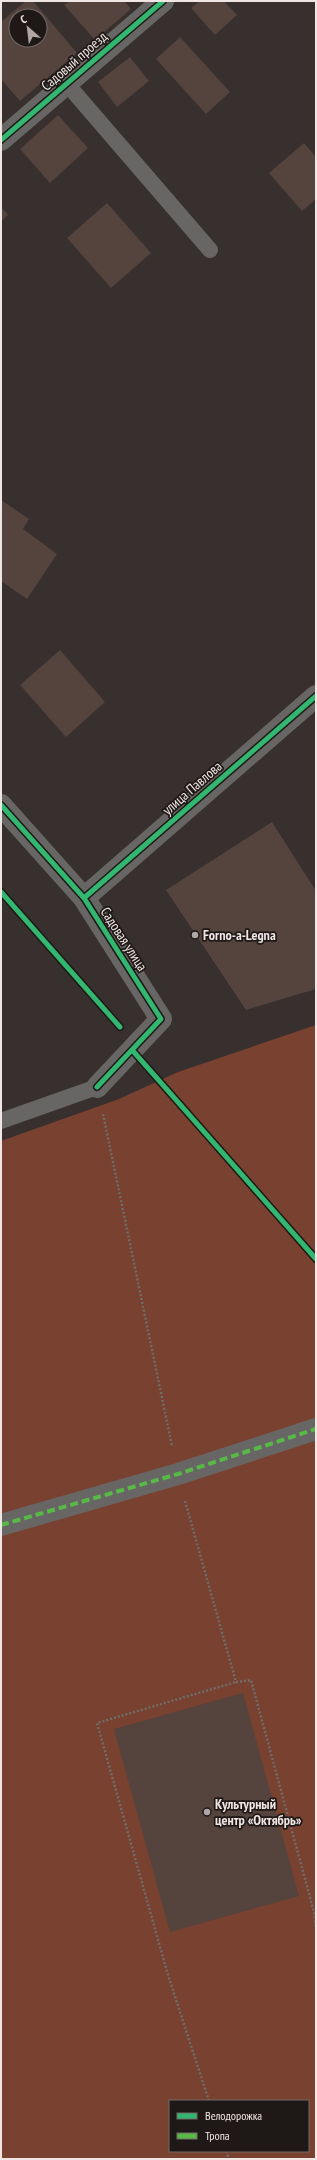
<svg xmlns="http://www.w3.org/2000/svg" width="317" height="2160" font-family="'PT Sans Narrow',sans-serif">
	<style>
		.green { fill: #79412f; fill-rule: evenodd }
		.building { fill: #55433d; fill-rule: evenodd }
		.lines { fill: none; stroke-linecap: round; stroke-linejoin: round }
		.path { stroke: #706c6c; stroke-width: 2.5; stroke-dasharray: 2 2; stroke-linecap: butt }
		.service { stroke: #686664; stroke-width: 16 }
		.pedestrian { stroke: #686664; stroke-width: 22 }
		.minor { stroke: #686664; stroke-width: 22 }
		.quiet { stroke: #58b947; stroke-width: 4; stroke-dasharray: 8 4; stroke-linecap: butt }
		.cycleway-casing { stroke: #1e1816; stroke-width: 8 }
		.cycleway { stroke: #33b770; stroke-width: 5 }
		.poi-dot { fill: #afa7a5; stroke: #1e1816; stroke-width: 1.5 }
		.labels { text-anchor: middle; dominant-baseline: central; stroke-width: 3.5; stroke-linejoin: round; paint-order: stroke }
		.street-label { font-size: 14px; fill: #f0e7e5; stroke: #1e1816 }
		.poi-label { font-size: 14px; font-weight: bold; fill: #f0e7e5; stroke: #1e1816; text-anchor: start }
	</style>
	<rect width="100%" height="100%" fill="#37302e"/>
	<path class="green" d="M316,1025V2159H1V1141L119,1099L178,1072ZM170,2101H308V2151H170Z"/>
	<path class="building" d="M26,1H33L77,53L20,101L1,79V22ZM16,16H40V40H16Z
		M70,1H124L131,9L95,40L64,5Z
		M200,1H224L237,15L215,35L191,8Z
		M180,37L230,92L206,114L156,59Z
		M130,57L149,81L117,107L98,82Z
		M58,115L88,148L50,183L20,149Z
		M304,143L316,157V199L302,211L269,173Z
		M107,203L151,253L111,288L67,238Z
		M1,207L8,215L1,221Z
		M1,500L29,519L23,529L57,554L27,599L1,581Z
		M60,650L105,702L66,737L20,685Z
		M272,822L316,891V989L246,1010L166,890Z
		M243,1693L299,1896L170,1932L114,1729Z"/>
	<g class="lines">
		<path class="path" d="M151,1071L316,1259
			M103,1114L172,1446
			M185,1501L236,1682L251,1680L314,1912L316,1928
			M209,2101L168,1975L97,1723L236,1682
			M226,2151L229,2159"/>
		<path class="service" d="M67,84L210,250
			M1,1121L97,1087"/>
		<path class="pedestrian" d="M1,1525L178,1474L316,1429"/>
		<path class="minor" d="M1,140L163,1
			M1,805L84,898L161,1019L97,1087
			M84,898L316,696"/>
		<path class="quiet" d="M1,1525L178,1474L316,1429"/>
		<defs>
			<path id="cycleway" d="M1,140L163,1
				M1,805L84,898L161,1019L97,1087
				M1,892L120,1027
				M84,898L316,696
				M133,1051L316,1259"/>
		</defs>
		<use href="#cycleway" class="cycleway-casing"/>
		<use href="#cycleway" class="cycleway"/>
	</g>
	<g class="poi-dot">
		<circle cx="195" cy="935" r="4"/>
		<circle cx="207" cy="1812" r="4"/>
	</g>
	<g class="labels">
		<g class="street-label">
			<text transform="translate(74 61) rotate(-41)">Садовый проезд</text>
			<text transform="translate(192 788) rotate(-41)">улица Павлова</text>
			<text transform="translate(124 939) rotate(57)">Садовая улица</text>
		</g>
		<g class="poi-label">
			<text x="203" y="935">Forno-a-Legna</text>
			<text x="215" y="1804">Культурный<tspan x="215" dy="16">центр «Октябрь»</tspan></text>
		</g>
	</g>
	<rect width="317" height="2160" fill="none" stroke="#f0e7e5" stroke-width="4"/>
	<rect x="169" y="2100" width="140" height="52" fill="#1e1816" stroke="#726b69"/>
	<rect x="177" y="2113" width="20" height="6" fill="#33b770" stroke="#726b69"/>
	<text x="205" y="2120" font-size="12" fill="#f0e7e5">Велодорожка</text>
	<rect x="177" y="2133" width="20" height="6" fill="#58b947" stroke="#726b69"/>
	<text x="205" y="2140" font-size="12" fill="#f0e7e5">Тропа</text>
	<g transform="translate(28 28) rotate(332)"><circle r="19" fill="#1e1816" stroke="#726b69"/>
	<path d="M0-3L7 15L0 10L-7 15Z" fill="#afa7a5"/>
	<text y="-6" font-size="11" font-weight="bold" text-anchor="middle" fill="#f0e7e5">С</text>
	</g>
</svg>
